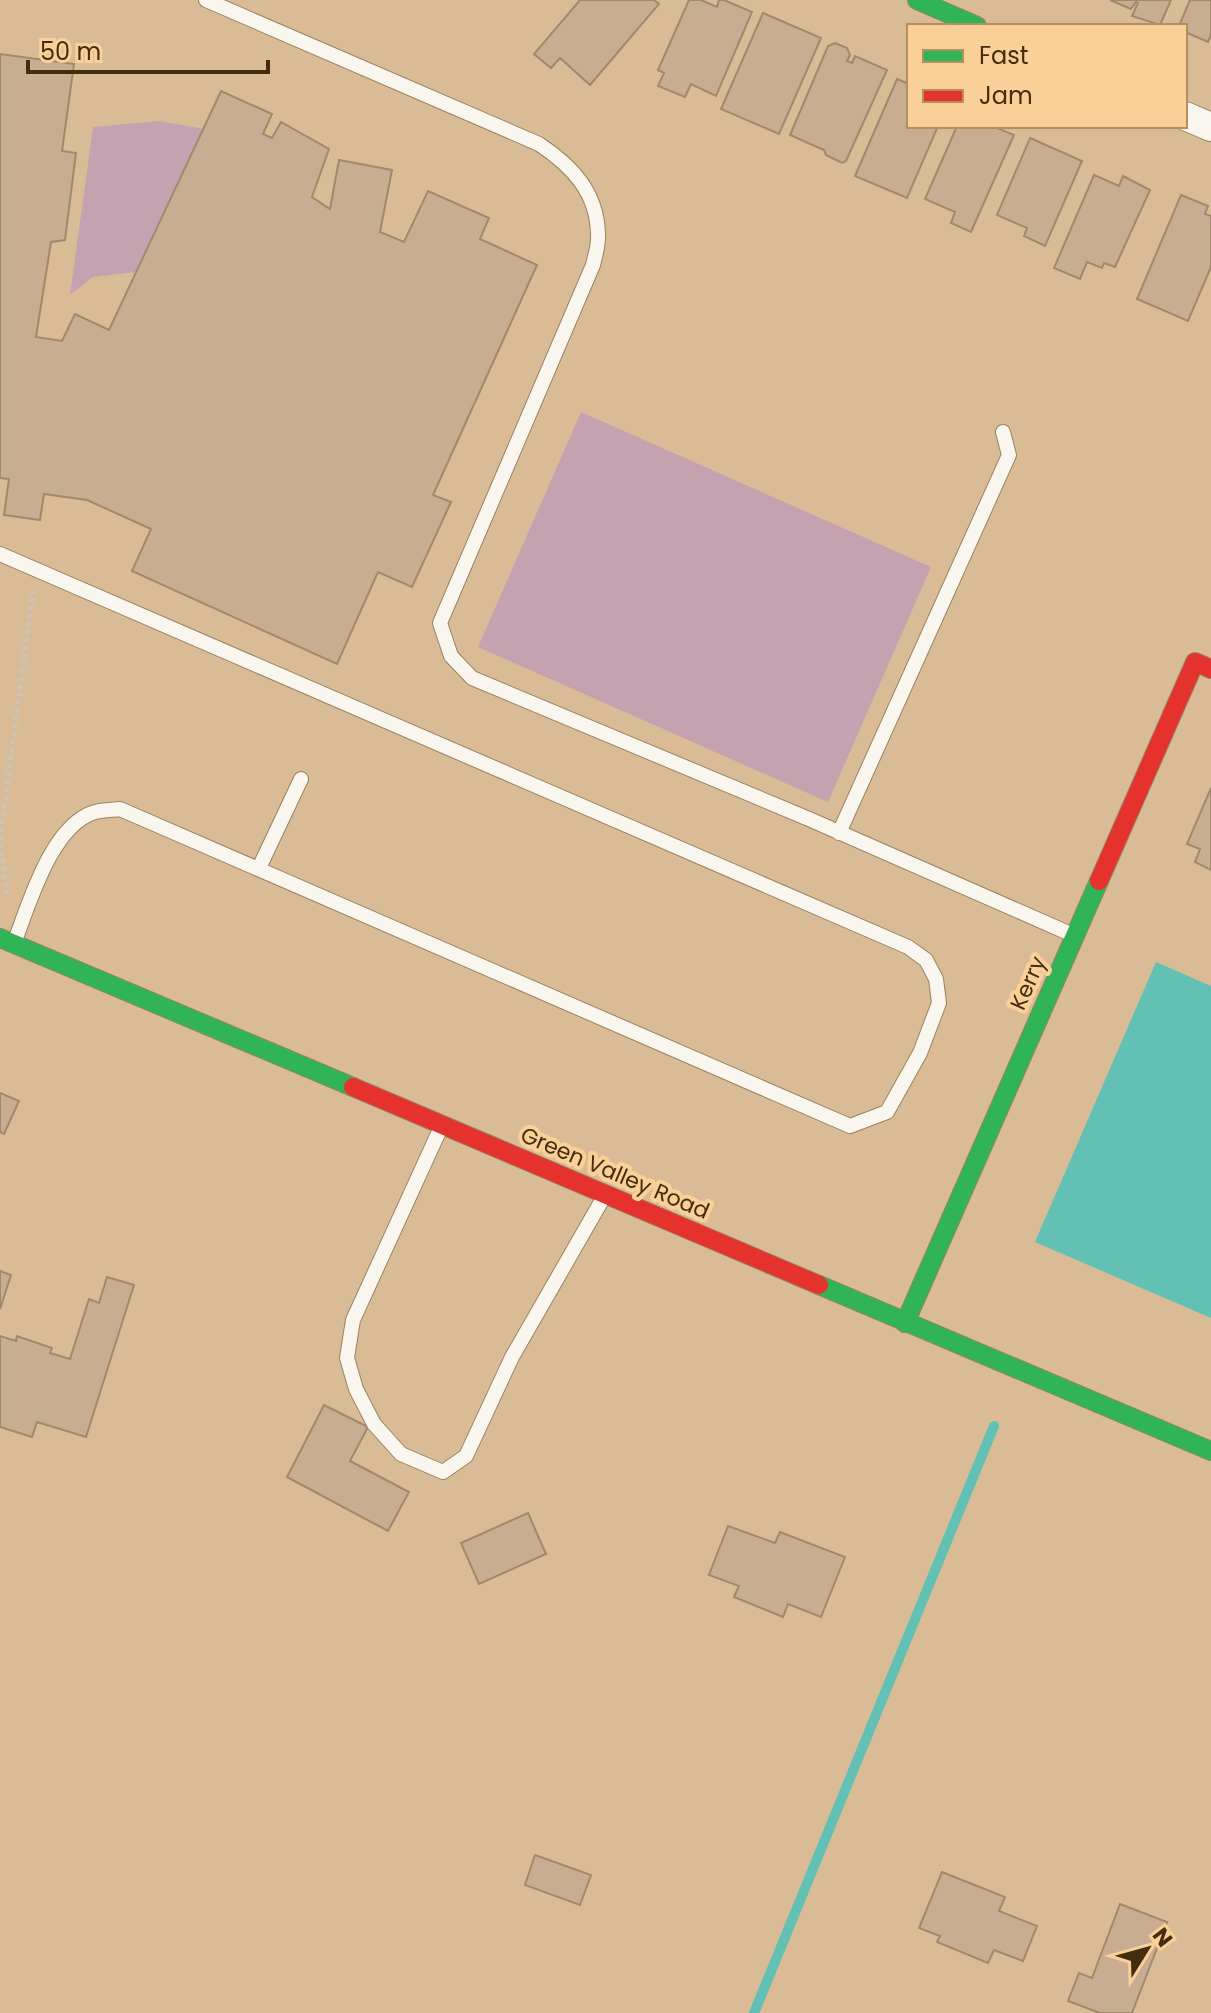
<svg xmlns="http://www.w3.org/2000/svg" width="1211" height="2013" font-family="Poppins,sans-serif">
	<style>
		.green { fill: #c5a2b0 }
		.water { fill: #62c0b4 }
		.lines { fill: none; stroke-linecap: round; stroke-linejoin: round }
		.stream { stroke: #62c0b4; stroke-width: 10 }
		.building { fill: #c8ad92; stroke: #a2886d; stroke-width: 2 }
		.lane-casing { stroke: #998361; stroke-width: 16 }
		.street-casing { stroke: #998361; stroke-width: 30 }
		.fast-casing { stroke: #998361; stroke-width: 20 }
		.jam-casing { stroke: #998361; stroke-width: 20 }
		.path { stroke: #ccc4b8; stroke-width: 5; stroke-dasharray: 4 4; stroke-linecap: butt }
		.lane { stroke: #f9f5ef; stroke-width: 14 }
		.street { stroke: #f9f5ef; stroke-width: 28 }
		.fast { stroke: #30b455; stroke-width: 18 }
		.jam { stroke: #e5322d; stroke-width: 18 }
		.labels { text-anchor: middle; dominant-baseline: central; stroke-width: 8; stroke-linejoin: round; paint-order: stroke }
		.street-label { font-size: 22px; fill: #422d0e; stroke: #fad098 }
	</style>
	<rect width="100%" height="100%" fill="#d9bc95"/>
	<path class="green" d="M159,121L205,129L137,272L93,277L70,295L93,127Z
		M581,412L931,567L828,802L478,647Z"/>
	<path class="water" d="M1156,962L1211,986V1318L1035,1242Z"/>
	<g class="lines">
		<path class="stream" d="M754,2013L994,1426"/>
	</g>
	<path class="building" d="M580,0H654L659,4L590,85L560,58L551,68L534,54Z
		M689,0H701L717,7L719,0H724L752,12L716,96L691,84L685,97L658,86L664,73L658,70Z
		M1110,0H1171L1160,25L1132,16L1138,3L1136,2L1131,9Z
		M1190,0H1211V35L1208,42L1185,32V26H1179Z
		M763,13L821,38L779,134L721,109Z
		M835,43L847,48L850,55L847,61L852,63L855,56L887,70L846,161L842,163L826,155L824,150L790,135L828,46Z
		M0,54L74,64L62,151L76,153L65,240L51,242L36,337L62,341L75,314L109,330L221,91L272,114L263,134L272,138L281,122L329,149L312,197L330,209L339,160L392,170L380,232L404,242L428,191L489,218L480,239L537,265L433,495L451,502L412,587L378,572L337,664L132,571L151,529L87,500L44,494L40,520L4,515L9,479L0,478Z
		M897,79L909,84V126H938L907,198L855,176Z
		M957,126H1000L999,129L1014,135L971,232L951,223L955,212L925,199Z
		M1030,138L1082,161L1045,246L1024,236L1027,228L997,215Z
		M1094,175L1119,186L1123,176L1150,190L1115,267L1104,263L1102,268L1087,262L1080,279L1054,268Z
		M1181,195L1208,206L1205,214L1211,216V267L1188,321L1137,299Z
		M1211,788V870L1195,862L1200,849L1187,844Z
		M0,1093L19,1101L4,1134L0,1132Z
		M0,1271L11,1275L0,1309Z
		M107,1277L134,1285L86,1437L37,1422L32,1437L0,1427V1336L16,1341L17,1336L52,1348L50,1353L70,1359L89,1299L99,1303Z
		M324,1405L368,1427L350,1461L409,1492L388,1531L287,1477Z
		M528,1513L546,1554L479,1584L461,1543Z
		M728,1526L775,1543L780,1532L845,1557L821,1617L788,1604L783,1617L734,1597L739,1586L709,1575Z
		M535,1855L591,1875L580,1905L525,1885Z
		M942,1872L1005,1897L999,1911L1037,1926L1023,1961L994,1950L988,1963L937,1942L940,1936L919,1928Z
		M1120,1904L1167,1922L1132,2013H1100L1068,2001L1079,1973L1092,1978Z"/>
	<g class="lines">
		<defs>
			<path id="lane" d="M206,0L539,144C572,166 597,192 598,234C599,244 595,256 593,265L440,623L451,656L472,678L809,819L1073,935
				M0,554L908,947L926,960L936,979L939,1003L920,1053L887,1112L850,1126L120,809C112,810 103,810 95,812C51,825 29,905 14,943
				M839,833L1009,455L1003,432
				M259,868L301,779
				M442,1125L353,1320L347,1358L356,1389L374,1424L401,1454L443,1472L466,1456L512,1357L605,1195"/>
			<path id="street" d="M1185,116L1211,127"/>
			<path id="fast" d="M917,0L977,26
				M0,938L353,1087
				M819,1285L1211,1451
				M905,1323L1099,881"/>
			<path id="jam" d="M1099,881L1195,662L1211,669
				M353,1087L819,1285"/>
		</defs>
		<use href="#lane" class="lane-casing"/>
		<use href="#street" class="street-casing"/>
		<use href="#fast" class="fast-casing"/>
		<use href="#jam" class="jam-casing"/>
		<path class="path" d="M7,895L0,840L33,591"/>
		<use href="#lane" class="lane"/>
		<use href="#street" class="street"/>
		<use href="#fast" class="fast"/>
		<use href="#jam" class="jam"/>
	</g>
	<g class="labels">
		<g class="street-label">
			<text transform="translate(1028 983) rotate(-66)">Kerry</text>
			<text transform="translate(615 1173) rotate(23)">Green Valley Road</text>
		</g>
	</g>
	<rect x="907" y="24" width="280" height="104" fill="#fad098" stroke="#b08f61" stroke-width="2"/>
	<rect x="923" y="50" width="40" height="12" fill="#30b455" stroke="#b08f61" stroke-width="2"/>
	<text x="979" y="64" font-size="24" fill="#422d0e">Fast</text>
	<rect x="923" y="90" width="40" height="12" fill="#e5322d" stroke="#b08f61" stroke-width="2"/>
	<text x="979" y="104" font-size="24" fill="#422d0e">Jam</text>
	<g transform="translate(1147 1949) rotate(53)" stroke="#fad098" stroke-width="6" paint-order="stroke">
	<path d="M0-6L14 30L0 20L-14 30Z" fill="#422d0e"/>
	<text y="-12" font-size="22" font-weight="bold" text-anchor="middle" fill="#422d0e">N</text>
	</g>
	<path d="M28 60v12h240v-12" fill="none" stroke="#422d0e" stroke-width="4"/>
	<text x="40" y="60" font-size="24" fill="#422d0e" stroke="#fad098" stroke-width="6" paint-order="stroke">50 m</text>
</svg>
